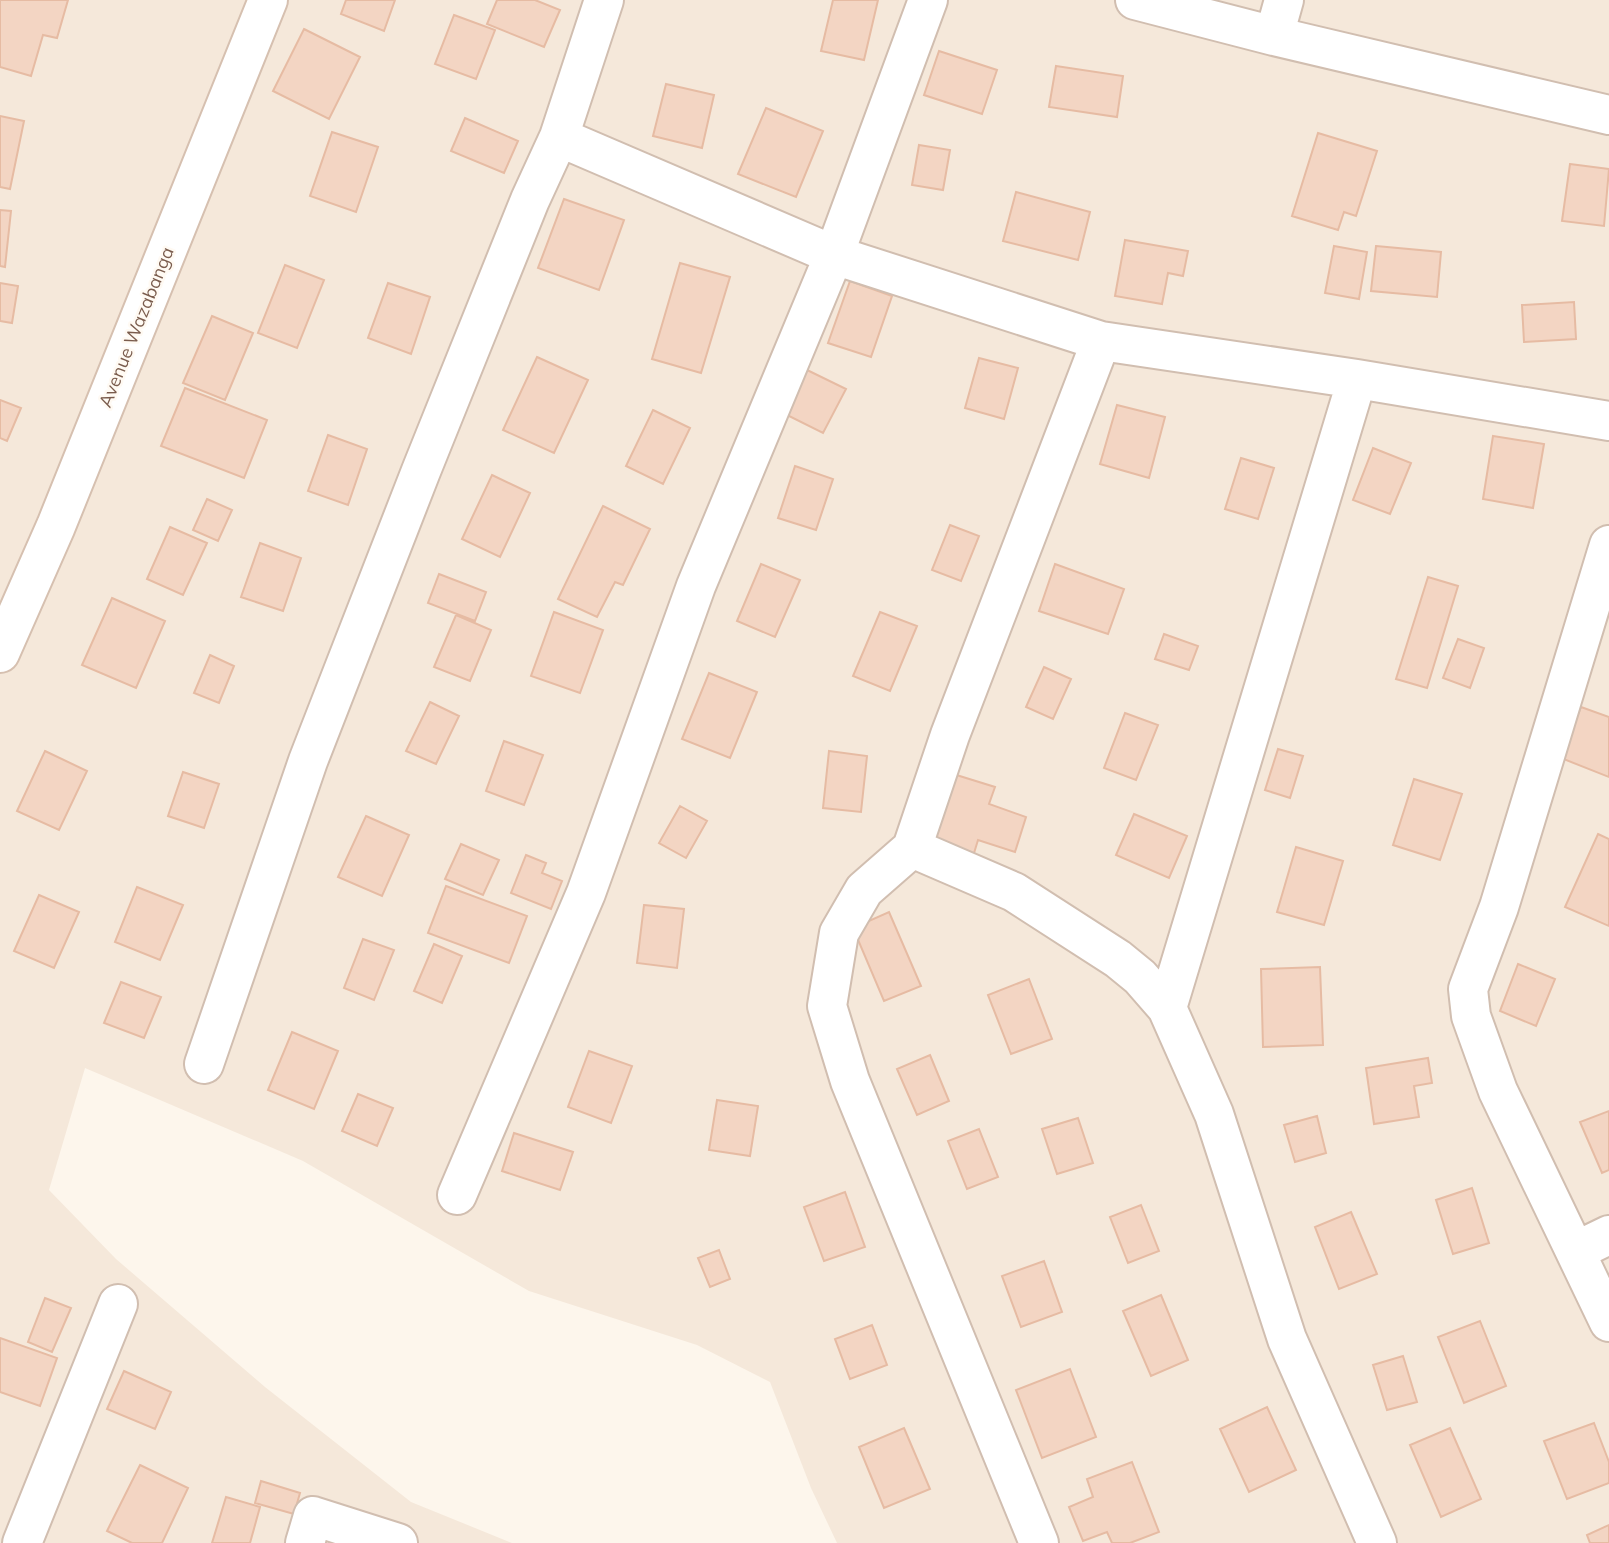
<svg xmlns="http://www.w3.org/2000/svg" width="1609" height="1543" font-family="Mulish,sans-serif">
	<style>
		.residential { fill: #f5e8da }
		.building { fill: #f3d5c3; stroke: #e6bba3; stroke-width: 2 }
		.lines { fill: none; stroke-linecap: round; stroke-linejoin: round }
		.street-casing { stroke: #d1beb0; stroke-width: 42 }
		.secondary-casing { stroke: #d6c0b0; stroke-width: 42 }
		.street { stroke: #fff; stroke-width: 38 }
		.secondary { stroke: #fff; stroke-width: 38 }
		.labels { text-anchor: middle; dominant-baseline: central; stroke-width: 5; stroke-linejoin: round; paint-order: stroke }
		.street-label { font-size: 18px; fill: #7a5c4d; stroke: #fffaf3 }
	</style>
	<rect width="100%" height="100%" fill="#fdf6ec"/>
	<path class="residential" d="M0,0H1609V1543H837L811,1488L770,1382L697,1345L529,1291L303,1161L85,1068L49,1190L116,1259L265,1387L411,1502L512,1543H0Z"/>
	<path class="building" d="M0,0H68L57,38L43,35L31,76L0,67Z
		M346,0H395L384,31L341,14Z
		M497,0H535L560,10L544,47L487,24Z
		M833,0H878L864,60L821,51Z
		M454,15L495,30L476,79L435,64Z
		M304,29L360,57L329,119L273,91Z
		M939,51L997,70L982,114L924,95Z
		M1056,66L1123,76L1117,117L1049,107Z
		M666,84L714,95L702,148L653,136Z
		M766,108L823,131L796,197L738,174Z
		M0,116L24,121L10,189L0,187Z
		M465,118L518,141L504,173L451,151Z
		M332,132L378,147L356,212L310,196Z
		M1318,133L1377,151L1356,216L1344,212L1338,230L1292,216Z
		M919,145L950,150L943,190L912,185Z
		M1570,164L1609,169L1604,226L1562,221Z
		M1016,192L1090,212L1078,260L1003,241Z
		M564,199L624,220L599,290L538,268Z
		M0,210L11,211L5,267L0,266Z
		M1125,240L1188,251L1183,276L1168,273L1162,304L1115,296Z
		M1334,246L1367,252L1359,299L1325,293Z
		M1376,246L1441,252L1437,297L1371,291Z
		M680,263L730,277L701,373L652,359Z
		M285,265L324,280L297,348L258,333Z
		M850,281L892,296L871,357L828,343Z
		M0,283L18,286L12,323L0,321Z
		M388,283L430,297L411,354L368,338Z
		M1574,302L1576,339L1524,342L1522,305Z
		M212,316L253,333L225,400L183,383Z
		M537,357L588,380L554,453L503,430Z
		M979,358L1018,368L1004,419L965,408Z
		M805,369L846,389L823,433L783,413Z
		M185,388L267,420L244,478L161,446Z
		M0,400L21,408L7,441L0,438Z
		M1117,405L1165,417L1149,478L1100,464Z
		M653,410L690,428L663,484L626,466Z
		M328,435L367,449L348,505L308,491Z
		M1493,436L1544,444L1533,508L1483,499Z
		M1373,448L1411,463L1390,514L1353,500Z
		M1241,458L1274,468L1258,519L1225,509Z
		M795,466L833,479L816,530L778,518Z
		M492,475L530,493L500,557L462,539Z
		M207,499L232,510L218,541L193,530Z
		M603,506L650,529L623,585L615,582L597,617L558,599Z
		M950,525L979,536L961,581L932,570Z
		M170,527L207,543L183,595L147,579Z
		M260,543L301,558L283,611L241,597Z
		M761,564L800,580L775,637L737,621Z
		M1055,564L1124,589L1108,634L1039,611Z
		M439,574L486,592L475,621L428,603Z
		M1428,577L1458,586L1427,688L1396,679Z
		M112,598L165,621L136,688L82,665Z
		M554,612L603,630L580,693L531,676Z
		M880,612L917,626L890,691L853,676Z
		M456,615L491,630L470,681L434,667Z
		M1164,634L1198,646L1189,670L1155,659Z
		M1458,639L1484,648L1470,688L1443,678Z
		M210,655L234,666L219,703L194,693Z
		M1044,667L1071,679L1053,719L1026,707Z
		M709,673L757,692L730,758L682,739Z
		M430,702L459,716L436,764L406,751Z
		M1581,707L1609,717V777L1561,758Z
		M1125,713L1158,725L1136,780L1104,768Z
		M504,741L543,755L524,805L486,791Z
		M1278,749L1303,756L1290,798L1265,790Z
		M45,751L87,771L59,830L17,811Z
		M829,751L867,756L861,812L823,808Z
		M183,772L219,784L204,828L168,816Z
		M950,773L995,787L989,804L1026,817L1015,852L978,840L971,863L925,847Z
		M1414,779L1462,794L1440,860L1393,845Z
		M680,806L707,821L686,858L659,843Z
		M1134,814L1187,836L1169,878L1116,855Z
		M366,816L409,835L382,896L338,877Z
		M1598,834L1609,839V926L1565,907Z
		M461,844L499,860L483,895L445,879Z
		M1296,847L1343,861L1324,925L1277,912Z
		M526,855L546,863L542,873L562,881L551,909L511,893Z
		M446,886L527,916L509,963L428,933Z
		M137,887L183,905L160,960L115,942Z
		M39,895L79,912L54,968L14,951Z
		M644,905L684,909L677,968L637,963Z
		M889,912L921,986L884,1001L853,928Z
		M363,939L394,950L374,1000L344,988Z
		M434,944L462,956L442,1003L414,991Z
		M1518,964L1555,979L1536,1026L1500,1011Z
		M1320,967L1323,1045L1263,1047L1261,969Z
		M1029,979L1052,1039L1011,1054L988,995Z
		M121,982L161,997L144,1038L104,1023Z
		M292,1032L338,1051L314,1109L268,1090Z
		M589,1051L632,1066L611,1123L568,1107Z
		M930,1055L949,1101L917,1115L897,1069Z
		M1428,1058L1432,1083L1414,1086L1419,1117L1374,1124L1366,1068Z
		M358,1094L393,1108L377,1146L342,1131Z
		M717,1100L758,1106L750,1156L709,1150Z
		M1609,1111V1170L1602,1173L1580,1122Z
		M1317,1116L1326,1153L1295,1162L1284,1125Z
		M1078,1118L1093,1163L1057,1174L1042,1129Z
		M979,1129L998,1177L967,1189L948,1141Z
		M514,1133L573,1152L560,1190L502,1171Z
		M1472,1188L1489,1243L1453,1254L1436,1200Z
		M845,1192L865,1247L824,1261L804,1207Z
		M1141,1205L1159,1251L1128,1263L1110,1217Z
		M1351,1212L1377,1274L1339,1289L1315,1227Z
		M719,1250L730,1279L710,1287L698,1258Z
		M1044,1261L1062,1312L1021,1327L1002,1276Z
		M1161,1295L1188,1360L1151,1376L1123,1311Z
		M45,1298L71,1308L52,1352L28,1342Z
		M1480,1321L1506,1386L1464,1403L1438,1337Z
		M872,1325L887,1365L850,1379L835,1339Z
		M0,1338L57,1358L40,1406L0,1392Z
		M1403,1356L1417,1402L1387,1410L1373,1365Z
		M1070,1369L1096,1437L1042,1458L1016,1390Z
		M124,1371L171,1392L155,1429L107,1409Z
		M1267,1407L1296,1470L1249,1492L1220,1429Z
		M1594,1423L1609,1462V1483L1567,1499L1544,1441Z
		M904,1428L930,1489L884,1508L859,1447Z
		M1450,1428L1481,1499L1441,1517L1410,1445Z
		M1132,1462L1159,1532L1130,1543H1112L1107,1532L1083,1541L1069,1507L1093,1497L1087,1479Z
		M140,1465L188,1488L162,1543H132L107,1531Z
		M261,1481L300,1493L294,1514L255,1503Z
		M226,1497L260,1507L250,1543H212Z
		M1609,1525V1543H1590L1587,1535Z"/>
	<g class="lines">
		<defs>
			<path id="street" d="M1135,0L1274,36L1609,115
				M1274,36L1284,0
				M559,137L834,255L1101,341L1357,379L1609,421
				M1357,379L1167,1008L1214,1114L1287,1339L1377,1543
				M1609,545L1499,907L1468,989L1471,1016L1498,1091L1609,1322
				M912,848L1014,892L1118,959L1140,977L1167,1008
				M204,1064L308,761L421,471L530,200L559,137L604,0
				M457,1195L586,893L696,586L834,255L928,0
				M1576,1251L1609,1235
				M22,1543L118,1304
				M305,1543L313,1516L398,1543
				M1039,1543L850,1081L827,1006L839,933L864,890L912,848L950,735L1101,341"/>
			<path id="secondary" d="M0,653L56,526L268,0"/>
		</defs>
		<use href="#street" class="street-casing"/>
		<use href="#secondary" class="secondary-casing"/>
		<use href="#street" class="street"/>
		<use href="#secondary" class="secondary"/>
	</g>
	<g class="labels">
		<g class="street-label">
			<text transform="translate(136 327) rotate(-68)">Avenue Wazabanga</text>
		</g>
	</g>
</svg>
